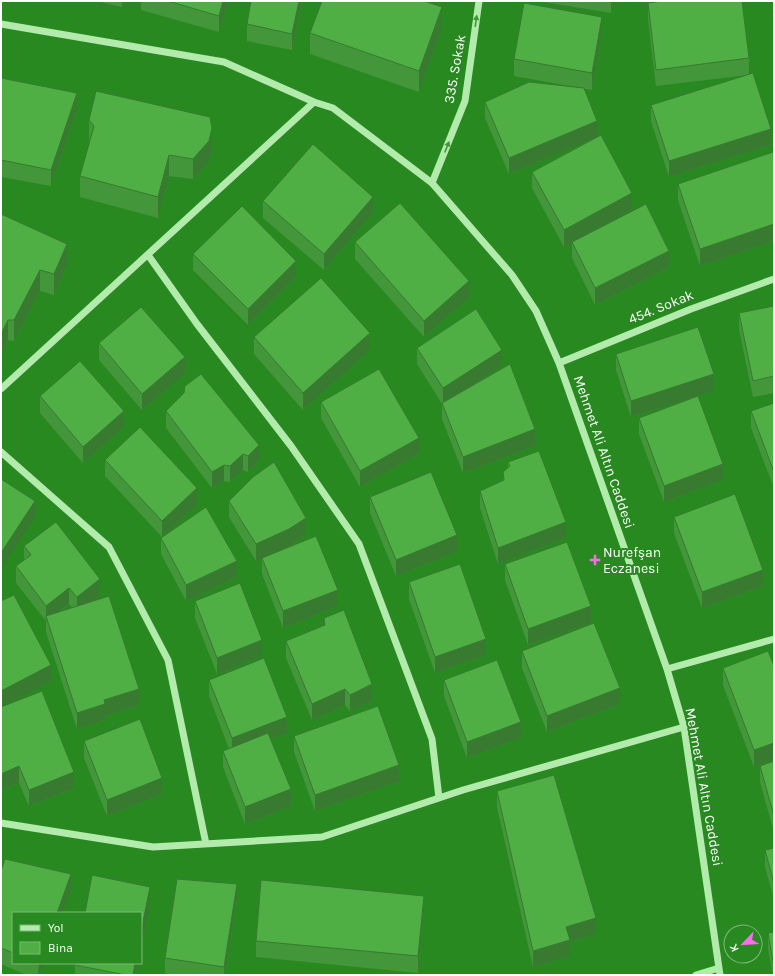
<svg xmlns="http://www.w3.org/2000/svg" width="775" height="976" font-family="Karla,sans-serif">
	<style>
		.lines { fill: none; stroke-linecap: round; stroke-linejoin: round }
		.minor { stroke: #b2ebac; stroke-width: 7 }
		.wall { fill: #44963b; fill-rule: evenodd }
		.shaded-wall { fill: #377a30 }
		.building { fill: #4faf45; stroke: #377a30 }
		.oneway { fill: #3e9836 }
		.poi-dot { fill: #f76ded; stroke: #298921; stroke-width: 1.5 }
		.labels { text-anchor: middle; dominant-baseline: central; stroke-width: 4; stroke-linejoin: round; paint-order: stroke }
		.street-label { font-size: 14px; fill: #fff; stroke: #298921 }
		.poi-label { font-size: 14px; fill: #fff; stroke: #298921; text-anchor: start }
	</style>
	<rect width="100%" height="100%" fill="#298921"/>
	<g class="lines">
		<path class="minor" d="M1,24L224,62L314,102L333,108L432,183L512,275L536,311L559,363L667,669L684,727L720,975
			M432,183L465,101L479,1
			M148,255L197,324L291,446L359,544L432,739L439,798
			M559,363L691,309L774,279
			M1,389L314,102
			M1,452L109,547L168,660L206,844
			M667,669L774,639
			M1,823L153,847L322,837L463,790L684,727
			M696,975L719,968"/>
	</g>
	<path class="wall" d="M96,1H124L122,7Z
		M141,1H228L219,32L141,10Z
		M251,1H302L292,50L247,41V24Z
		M538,1H613L611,13Z
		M648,3L749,58V74L771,145L669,177L651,121V105L748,75L656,86L648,19Z
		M442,28L419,92L310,54V33Z
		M602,33L592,90L514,76V59Z
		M1,78L77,109L51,186L1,177Z
		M485,102L597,137L632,209L592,231L669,267L595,305L572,258V242L564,247L532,188V172L596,137L509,174L485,118Z
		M89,120L212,148L209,162L193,179L169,176L158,218L80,197V176L90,142L89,141Z
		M774,156V241L700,266L678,200V184Z
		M263,201L373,213L324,270L263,218Z
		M1,214L67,265L54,295L40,291L14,341L8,340L1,355Z
		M355,242L469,298L424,337L355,259Z
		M193,254L296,277L248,325L193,270Z
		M774,306V393L753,397L739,329V313Z
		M254,337L370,350L303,410L254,354Z
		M99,343L185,374L142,410L99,360Z
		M417,348L502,366L464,391L535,446L463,473L442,419V404L417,364Z
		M616,354L714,391L631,417L616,370Z
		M40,396L124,427L83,463L40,413Z
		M321,402L419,454L360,487L321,418Z
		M774,403V488L751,428V411Z
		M166,411L259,461L248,472L243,470L230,482L224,481L212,488L166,428Z
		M639,418L723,480L664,502L639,434Z
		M105,460L197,505L163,536L237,577L186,601L161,554V538L162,537L105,476Z
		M508,462L566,538L498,564L480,508V491L503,480V472L508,468Z
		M370,497L457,552L396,576L370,513Z
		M229,501L306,534L289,546L265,556L338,606L283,628L262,574V558L256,561L229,517Z
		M674,517L763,586L702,608L674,533Z
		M24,546L100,595L93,601L139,705L105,716V720L77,729L46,632V621L16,583V566L24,560ZM69,604L72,608L60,612Z
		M505,564L591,623L528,645L505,580Z
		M409,582L486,655L435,673L409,599Z
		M195,601L262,656L217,674L195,618Z
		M324,618L372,701L350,711L345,705L312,720L286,658V641L324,625Z
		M522,651L620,704L547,732L522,668Z
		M774,666V759L754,767L723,685V668Z
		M209,680L287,733L271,739L291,806L245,824L223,767V751L229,749L209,696Z
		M444,680L521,738L467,758L444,696Z
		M1,707L74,788L29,806L19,783L1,790Z
		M294,736L399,781L315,811L294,752Z
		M84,741L162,794L107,816L84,758Z
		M774,761V832L760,782V766Z
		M497,791L596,934L570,942V956L533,967L497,807Z
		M774,848V899L765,867V850Z
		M1,871L71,890L13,913V963H45L40,975H26L1,964Z
		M237,900L225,975H169L165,974V958Z
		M424,912L418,973L256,957V941Z
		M774,932V975H773L768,949V933Z
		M138,963L136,975H75V965Z"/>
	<path class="shaded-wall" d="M122,1H124L122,7Z
		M223,1H228L219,32V16Z
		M299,1H302L292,50V34Z
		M611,1H613L611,13Z
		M442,7V28L419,92V71Z
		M602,17V33L592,90V73Z
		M77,93V109L51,186V170Z
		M597,121V137L509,174V158Z
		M212,128V148L209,162L193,179V159Z
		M771,129V145L669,177V161Z
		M169,155V176L158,218V197Z
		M632,193V209L564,247V230Z
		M373,197V213L324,270V254Z
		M774,224V241L700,266V249Z
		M67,244V265L54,295V274Z
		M669,251V267L595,305V288Z
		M296,261V277L248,325V309Z
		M40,270V291L14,341V320Z
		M469,281V298L424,337V321Z
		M8,320V340L1,355V334Z
		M370,333V350L303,410V393Z
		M502,350V366L443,404V388Z
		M185,357V374L142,410V394Z
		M714,374V391L631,417V401Z
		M124,411V427L83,463V447Z
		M535,429V446L463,473V457Z
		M419,438V454L360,487V471Z
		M259,445V461L248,472V456Z
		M243,454V470L230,482V466Z
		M723,464V480L664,502V486Z
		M224,465V481L212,488V472Z
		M197,488V505L162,537V521Z
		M35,501V517L1,569V553Z
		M306,518V534L289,546L256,561V544Z
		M566,522V538L498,564V548Z
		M457,535V552L396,576V560Z
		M237,561V577L186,601V585Z
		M763,570V586L702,608V592Z
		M100,579V595L77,614V597Z
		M69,588V604L47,621L46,619V606Z
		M338,590V606L283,628V611Z
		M591,606V623L528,645V629Z
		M486,639V655L435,673V657Z
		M262,640V656L217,674V658Z
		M51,665V681L1,707V691Z
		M372,684V701L350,711V695Z
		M620,688V704L547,732V716Z
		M139,689V705L105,716V720L77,729V713L104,700Z
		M345,689V705L312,720V704Z
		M287,717V733L232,754V738Z
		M521,722V738L467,758V742Z
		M774,743V759L754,767V750Z
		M399,765V781L315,811V795Z
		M19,766V783L1,790V774Z
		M74,772V788L29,806V790Z
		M162,778V794L107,816V800Z
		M291,789V806L245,824V807Z
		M71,874V890L62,913H57Z
		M237,884V900L225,975H224V967Z
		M150,887V903L141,949V932Z
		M424,896V912L418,973V956Z
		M596,918V934L570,942V956L533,967V951L566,927Z
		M39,963H45L40,975H38Z
		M135,963H138L136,975H133Z"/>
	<path class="building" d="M168,1H223L219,16Z
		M251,1H299L292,34L247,24Z
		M322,1H424L442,7L419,71L310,33Z
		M662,1H742L749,58L656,70L648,3Z
		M524,3L602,17L592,73L514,59Z
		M753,73L771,129L669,161L651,105Z
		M1,78L77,93L51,170L1,160Z
		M529,82L584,88L597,121L509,158L485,102Z
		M96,91L210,117L212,128L209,141L193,159L169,155L158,197L80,176L94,126L89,120Z
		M601,135L632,193L564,230L532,172Z
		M313,144L373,197L324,254L263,201Z
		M773,152L774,156V224L700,249L678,184Z
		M400,203L469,281L424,321L355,242Z
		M646,204L669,251L595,288L572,242Z
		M242,206L296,261L248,309L193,254Z
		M1,214L67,244L54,274L40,270L14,320H8L1,334Z
		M321,278L370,333L303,393L254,337Z
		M774,306V376L753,381L739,313Z
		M141,307L185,357L142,394L99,343Z
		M476,309L502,350L443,388L417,348Z
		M698,327L714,374L631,401L616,354Z
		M80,361L124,411L83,447L40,396Z
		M510,364L535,429L463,457L442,403Z
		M379,369L419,438L360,471L321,402Z
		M201,374L259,445L248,456L243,454L230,466L224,465L212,472L166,411L184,393L185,386Z
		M698,396L723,464L664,486L639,418Z
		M774,403V472L751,411Z
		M140,427L197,488L162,521L105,460Z
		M539,451L566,522L498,548L480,491L504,480L503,472L510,466L508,462Z
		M274,462L306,518L289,529L256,544L229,501L253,477Z
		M431,472L457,535L396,560L370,497Z
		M1,479L35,501L1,553Z
		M735,494L763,570L702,592L674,517Z
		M206,507L237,561L186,585L161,538Z
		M56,522L100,579L77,597L69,588L46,606L16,566L31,555L24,546Z
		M316,536L338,590L283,611L262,558Z
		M567,542L591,606L528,629L505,564Z
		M460,564L486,639L435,657L409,582Z
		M240,583L262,640L217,658L195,601Z
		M14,595L51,665L1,691V601Z
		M109,596L139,689L104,700L105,704L77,713L46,616Z
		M344,610L372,684L350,695L345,689L312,704L286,641L325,625L324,618Z
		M594,623L620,688L547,716L522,651Z
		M768,651L774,666V743L754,750L723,668Z
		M264,658L287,717L232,738L209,680Z
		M497,660L521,722L467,742L444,680Z
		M42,691L74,772L29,790L19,766L1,774V707Z
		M378,706L399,765L315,795L294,736Z
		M140,719L162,778L107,800L84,741Z
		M268,733L291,789L245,807L223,751Z
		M774,761V816L760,766Z
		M554,775L596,918L566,927L570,940L533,951L497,791Z
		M774,848V883L765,850Z
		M5,859L71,874L57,913H13V953L1,948V871Z
		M92,875L150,887L141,932V913H85Z
		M177,879L237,884L224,967L165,958Z
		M261,880L424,896L418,956L256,941Z
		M774,932V967L768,933Z
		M75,963H135L133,975H126L75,965Z"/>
	<defs><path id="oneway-solid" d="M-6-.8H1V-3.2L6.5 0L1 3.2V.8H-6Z"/></defs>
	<g class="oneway">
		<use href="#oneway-solid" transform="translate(476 21) rotate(-82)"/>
		<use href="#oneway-solid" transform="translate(447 147) rotate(-68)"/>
	</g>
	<path class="poi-dot" d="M593 554h4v4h4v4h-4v4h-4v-4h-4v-4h4z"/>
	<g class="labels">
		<g class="street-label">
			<text transform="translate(455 69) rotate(-80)">335. Sokak</text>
			<text transform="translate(661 307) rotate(-22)">454. Sokak</text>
			<text transform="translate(604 452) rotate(71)">Mehmet Ali Altın Caddesi</text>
			<text transform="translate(704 787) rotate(80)">Mehmet Ali Altın Caddesi</text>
		</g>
		<g class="poi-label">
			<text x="603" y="552">Nurefşan<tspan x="603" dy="16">Eczanesi</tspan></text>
		</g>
	</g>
	<rect width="775" height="976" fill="none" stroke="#ffffff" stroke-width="4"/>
	<rect x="12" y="912" width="130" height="52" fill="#298921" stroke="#7fb87a"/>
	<rect x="20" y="925" width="20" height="6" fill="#b2ebac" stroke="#7fb87a"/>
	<text x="48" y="932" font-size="12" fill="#ffffff">Yol</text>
	<rect x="20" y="942" width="20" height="12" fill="#4faf45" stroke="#7fb87a"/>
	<text x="48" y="952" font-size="12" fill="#ffffff">Bina</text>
	<g transform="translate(743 944) rotate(245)"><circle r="19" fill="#298921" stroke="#7fb87a"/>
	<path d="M0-3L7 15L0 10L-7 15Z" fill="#f76ded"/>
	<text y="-6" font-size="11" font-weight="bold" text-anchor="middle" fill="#ffffff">K</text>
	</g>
</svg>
